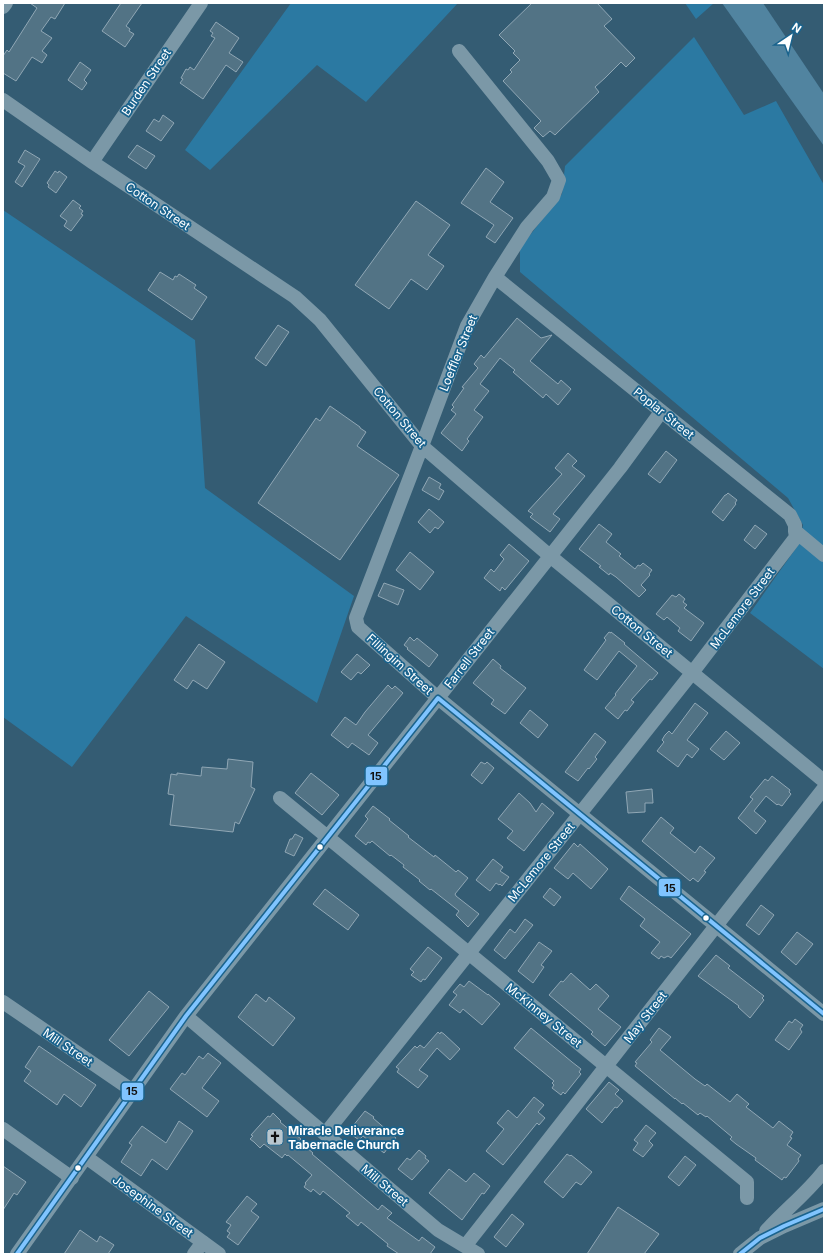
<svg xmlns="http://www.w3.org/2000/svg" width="827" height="1257" font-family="Inter,sans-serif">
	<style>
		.green { fill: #2b79a2 }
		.water { fill: #5184a0 }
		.building { fill: #527385; stroke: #90a7b5 }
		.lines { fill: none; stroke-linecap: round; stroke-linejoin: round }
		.minor { stroke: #7b98a7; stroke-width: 14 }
		.bus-1-casing { stroke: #1a638d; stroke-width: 7 }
		.bus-1 { stroke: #80c4ff; stroke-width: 4 }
		.bus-dot { fill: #fff; stroke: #1a638d; stroke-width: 1.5 }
		.labels { text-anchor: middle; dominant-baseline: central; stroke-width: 3.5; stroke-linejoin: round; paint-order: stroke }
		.street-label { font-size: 12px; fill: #fff; stroke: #1a638d }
		.poi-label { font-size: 12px; font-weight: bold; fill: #fff; stroke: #1a638d; text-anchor: start }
		.line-badge { stroke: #1a638d; stroke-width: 1.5 }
		.pale-badge-label { font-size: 11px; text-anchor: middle; font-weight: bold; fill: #111 }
	</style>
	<rect width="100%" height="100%" fill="#345c73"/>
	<path class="green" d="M291,3H458L366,102L317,65L210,170L185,150Z
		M685,3H714L696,19Z
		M694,37L744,115L776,101L824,185V669L750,613L799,544L803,525L788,498L520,272V248L562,194L565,166Z
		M3,210L195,340L205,488L354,596L317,703L186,616L72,767L3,717Z"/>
	<path class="water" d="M722,3H763L824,94V146Z"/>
	<path class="building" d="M30,3H65L55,19L51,17L41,31L52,38L42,51L47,55L42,63L32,57L16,81L3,73V56L7,50L9,52L37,8Z
		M121,3H142L126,26L130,29L129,31L134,34L125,47L102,31Z
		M532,3H597L612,19L604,26L635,58L626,67L621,62L605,78L595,87L599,92L555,135L550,131L543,137L534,128L541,121L503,81L512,72L510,70L520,60L513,53L515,51L499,35Z
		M216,22L239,38L229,53L243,62L236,72L226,65L203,99L180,83L183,79L181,78L186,69L188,70L190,67L194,70L215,38L211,36L213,33L210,31Z
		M80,62L91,70L84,80L87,83L82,90L68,80Z
		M163,115L174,123L161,141L146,131L154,119L159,122Z
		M137,145L155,156L146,169L128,157Z
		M25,150L40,159L22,187L15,182L25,166L18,162Z
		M486,168L504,182L490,202L513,218L495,243L486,237L494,225L461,203Z
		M55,171L58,173L59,171L67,177L56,193L48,187L49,185L47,183Z
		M73,200L81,206L79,208L83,211L81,214L83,215L71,231L64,226L67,221L60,216Z
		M416,201L450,225L428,255L444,266L427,290L411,279L389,309L355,285Z
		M160,272L173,280L175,276L177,277L179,274L196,285L194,288L207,297L192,320L148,290Z
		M517,318L541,338L552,335L530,361L558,384L561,380L571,389L558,405L546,394L543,398L513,372L515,370L500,358L480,384L489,391L474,410L483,417L467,439L469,441L462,451L441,433L456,414L451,410L454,407L452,405L464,388L462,387L478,368L474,364L481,355L484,358Z
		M278,325L289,332L266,366L255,358Z
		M330,406L360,427V428L366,432L357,446L399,475L340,560L258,503L316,418L320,421Z
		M666,451L677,460L660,483L648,474Z
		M568,453L577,461L572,466L585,476L553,514L560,519L550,532L530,517L533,514L528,511L562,474L555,468Z
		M429,477L441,484L439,488L444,491L439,500L422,490Z
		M728,493L737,500L735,503L736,504L723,521L712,512L725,495H726Z
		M429,509L444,522L438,529L435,527L430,533L418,522Z
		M599,524L612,534L606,542L621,554L619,556L635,569L638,565L640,566L643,563L652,570L649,574L650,575L641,585L646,590L639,597L616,577L610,573L609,575L599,567L601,566L579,549Z
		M755,525L767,534L755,549L744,540Z
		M509,544L529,561L505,590L502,587L500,591L484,578L491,569L494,572L504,559L500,555Z
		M410,552L434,572L420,590L396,570Z
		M384,583L404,590L398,605L378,596Z
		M679,594L685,599L683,602L687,605L684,608L704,623L691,641L678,631L680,628L667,617L664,620L656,614L672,595L676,597Z
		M609,632L611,633V632L625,643L624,644L658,673L652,680L650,679L631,700L634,702L627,711L625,710L618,719L605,708L616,695L615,694L637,666L619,651L597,680L584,670L606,640L604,638Z
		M410,637L414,641L417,638L438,655L429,667L407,649L408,648L404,645Z
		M199,644L225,662L207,689L193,680L187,689L174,680Z
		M357,654L370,665L361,674L358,672L351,680L341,672Z
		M493,659L501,666L500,668L526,688L505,714L491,704L494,700L473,683Z
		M388,685L392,689L395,686L403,693L368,735L378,743L369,755L352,743L348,748L331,735L345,717L356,725L365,712Z
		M695,703L708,713L687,740L699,749L692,758L687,754L678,767L657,751L664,742L662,740L665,735L669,731L672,734Z
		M530,710L548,725L538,738L520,723Z
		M726,731L740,743L724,760L710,749Z
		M595,733L606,742L595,757L597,759L589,769L588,768L578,781L565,772Z
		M228,759L253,762L251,787L255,789L239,824L235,822L233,832L170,825L174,795L168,794L171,774L177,775V773L201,776L202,767L227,769Z
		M481,762L485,764L487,762L494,768L482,784L471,775Z
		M311,773L339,795L322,815L295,793Z
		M772,776L790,790L789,792L791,794L782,806L778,804L777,805L766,796L754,811L766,821L756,834L738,818L753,799L750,797L765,779L768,781Z
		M652,789L653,803H645V812L628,813L626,792Z
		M519,793L530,803L536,812L542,803L554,813L524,851L507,838L513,831L498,819Z
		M373,806L390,819L389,820L409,836L408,837L434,857L435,855L456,872L458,870L468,878L455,894L456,896L479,914L468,927L456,915L459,911L431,889L430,890L419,881L420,880L403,867L404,865L391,855L390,856L372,841L370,843L368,842L366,845L355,836L368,819L365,816Z
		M661,817L674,828L670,833L695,853L700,846L715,858L704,871L706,872L698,882L693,878L690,881L642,841Z
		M295,834L303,838L294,856L285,852L290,839H292Z
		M574,843L578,847L580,844L608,869L591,889L573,873L568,879L554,868Z
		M493,859L503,867L500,871L509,877L502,886L500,884L499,885L496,883L490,891L476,880Z
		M629,886L691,934L671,958L668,956L664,958L661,956L659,959L651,953L660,942L640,926L645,919L620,899Z
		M550,888L561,897L554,906L543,897Z
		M325,889L359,915L348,930L313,904Z
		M761,905L774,915L759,935L746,925Z
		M525,919L533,925L505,959L494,950L510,929L515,933Z
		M797,932L813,944L796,965L781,952Z
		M539,942L552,951L541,965L544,967L533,983L518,971Z
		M428,947L442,958L425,980L423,979L421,982L411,975L414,972L410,969Z
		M716,955L730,966L728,968L764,996L762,998L764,1000L750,1018L738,1007L739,1006L698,976Z
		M571,973L590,990L596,984L609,996L598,1009L621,1027L605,1046L591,1034L593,1032L549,995L561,981L563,982Z
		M469,981L488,995V994L500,1004L482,1025L463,1009L460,1013L449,1005L457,995L453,992L460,984L464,987Z
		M149,991L169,1007L129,1056L109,1040Z
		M256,994L266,1002L269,997L295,1018L273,1046L238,1017Z
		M795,1019L803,1025L800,1029L802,1032L789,1050L775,1040L789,1021L792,1023Z
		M531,1028L572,1062L581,1069L579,1072L581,1074L565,1094L563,1092L561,1095L552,1088L554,1085L552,1083L554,1081L514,1048Z
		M659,1028L671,1037L660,1050L695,1079L705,1086L707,1084L730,1102L737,1094L749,1104L746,1107L773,1128L779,1121L793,1132L790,1137L792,1138L787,1145L801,1155L798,1159L799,1161L786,1178L784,1177L782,1180L755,1160L756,1158L736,1144L730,1139L732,1137L707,1116L706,1117L700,1113L698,1115L683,1103L682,1104L675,1098V1099L635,1066L637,1063L635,1062L652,1042L650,1040Z
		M438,1032L440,1034L441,1032L444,1034L460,1049L450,1060L437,1048L419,1070L428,1076L418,1088L397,1072L399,1069L396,1067L415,1046L417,1048L420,1045L424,1048Z
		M39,1046L96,1085L81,1107L64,1094L57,1105L24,1081L31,1071L25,1067Z
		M208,1053L221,1063L202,1088L219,1101L207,1117L170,1089L182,1073L185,1075L199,1056L203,1059Z
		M609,1082L619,1090L615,1094L623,1101L617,1108L615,1107L602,1123L586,1109Z
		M534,1097L544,1105L538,1112L545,1118L539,1125L537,1123L503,1165L486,1151L504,1129L497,1123L508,1110L517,1118Z
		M365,1111L374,1117L373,1118L396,1138L384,1153L363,1136L359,1140L348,1132Z
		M273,1113L281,1121L280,1122L301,1139L299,1141L313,1153L312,1154L378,1210L382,1205L392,1213L387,1218L419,1241L422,1237L435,1247L430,1254H399L387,1246L388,1244L361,1222L358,1226L346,1216L350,1213L323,1191L320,1195L313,1189L311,1192L304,1187L306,1184L305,1183L312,1175L288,1155L287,1156L285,1154L282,1158L264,1144L260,1148L254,1142L250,1139L253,1136L251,1135L268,1116L270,1117Z
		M179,1121L193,1131L167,1170L152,1159L141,1176L121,1162L132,1145L129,1143L142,1126L166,1143Z
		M646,1125L656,1133L649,1141L653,1145L643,1157L633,1150L638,1143L634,1140Z
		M419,1150L426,1156L425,1158L429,1161L412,1180L398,1169L407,1158L410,1160Z
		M567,1154L570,1156L571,1155L592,1172L581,1185L576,1182L563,1198L544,1182Z
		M685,1156L696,1165L679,1186L668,1177Z
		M3,1166L26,1182L17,1195L14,1193L3,1210Z
		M449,1169L466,1182L474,1173L490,1186L484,1194L482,1193L462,1220L429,1193Z
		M247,1196L257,1204L251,1211L259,1217L238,1245L227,1237L230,1233L227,1231L231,1225L226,1222Z
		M618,1207L659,1234L644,1254H587Z
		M512,1214L524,1224L506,1247L494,1237Z
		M80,1230L97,1242L100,1236L114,1245L108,1254H64Z"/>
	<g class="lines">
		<path class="minor" d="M3,7L6,3
			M459,51L548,161L559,180L553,197L527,227L495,277L467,326L422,446L356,618L358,627L438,698L824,1014
			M3,100L92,162L295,297L320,320L422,446L550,556L824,781
			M92,162L201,3
			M495,277L790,515L795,525V531L824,555
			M280,798L747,1182V1198
			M3,1002L133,1091
			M186,1016L438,1230L478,1254
			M3,1129L72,1178
			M325,1134L692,673L796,537L795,531
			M86,1157L219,1254
			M766,1231C785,1210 807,1193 824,1171
			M466,1245L824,788
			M17,1254L186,1016L620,468L661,412
			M194,1254L203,1242
			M740,1254L760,1238L784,1226L824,1209"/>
		<defs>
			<path id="bus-1" d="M17,1254L186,1016L438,698L824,1014
				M740,1254L760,1238L784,1226L824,1209"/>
		</defs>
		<use href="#bus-1" class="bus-1-casing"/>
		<use href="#bus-1" class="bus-1"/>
	</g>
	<defs>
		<symbol id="church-square" viewBox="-11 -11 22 22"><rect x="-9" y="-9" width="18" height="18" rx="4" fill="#b8c6ce" stroke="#1a638d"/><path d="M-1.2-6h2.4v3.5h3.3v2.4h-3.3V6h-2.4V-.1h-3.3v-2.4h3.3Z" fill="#111"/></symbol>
	</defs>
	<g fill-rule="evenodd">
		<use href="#church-square" x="265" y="1127" width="20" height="20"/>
	</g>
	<g class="bus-dot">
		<circle cx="320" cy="847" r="3.5"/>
		<circle cx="706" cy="918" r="3.5"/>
		<circle cx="78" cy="1168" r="3.5"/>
	</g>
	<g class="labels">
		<g class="street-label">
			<text transform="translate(146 82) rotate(-56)">Burden Street</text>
			<text transform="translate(158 206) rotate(34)">Cotton Street</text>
			<text transform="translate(458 353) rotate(-68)">Loeffler Street</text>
			<text transform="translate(664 413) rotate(39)">Poplar Street</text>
			<text transform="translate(400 417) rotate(50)">Cotton Street</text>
			<text transform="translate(742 608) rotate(-53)">McLemore Street</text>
			<text transform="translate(642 631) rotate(39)">Cotton Street</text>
			<text transform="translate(469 658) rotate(-52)">Farrell Street</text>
			<text transform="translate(400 664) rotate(42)">Fillingim Street</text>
			<text transform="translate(541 862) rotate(-51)">McLemore Street</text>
			<text transform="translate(544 1015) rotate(39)">McKinney Street</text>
			<text transform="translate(645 1017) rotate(-52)">May Street</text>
			<text transform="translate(68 1047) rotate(34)">Mill Street</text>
			<text transform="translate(385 1185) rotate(40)">Mill Street</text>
			<text transform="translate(153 1206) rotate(36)">Josephine Street</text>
		</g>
		<g class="poi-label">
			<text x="288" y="1130">Miracle Deliverance<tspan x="288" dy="14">Tabernacle Church</tspan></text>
		</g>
	</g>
	<g class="line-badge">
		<rect x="365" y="766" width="23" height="20" rx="4" fill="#80c4ff"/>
		<rect x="658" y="878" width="23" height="19" rx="4" fill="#80c4ff"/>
		<rect x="121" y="1082" width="23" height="19" rx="4" fill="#80c4ff"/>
	</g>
	<g class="pale-badge-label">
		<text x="376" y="780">15</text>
		<text x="670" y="892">15</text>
		<text x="132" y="1095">15</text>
	</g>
	<rect width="827" height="1257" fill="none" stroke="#ffffff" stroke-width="8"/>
	<g transform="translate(791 36) rotate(35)" stroke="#1a638d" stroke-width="3" paint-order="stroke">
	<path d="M0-3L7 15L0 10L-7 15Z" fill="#ffffff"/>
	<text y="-6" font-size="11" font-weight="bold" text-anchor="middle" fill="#ffffff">N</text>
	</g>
</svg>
